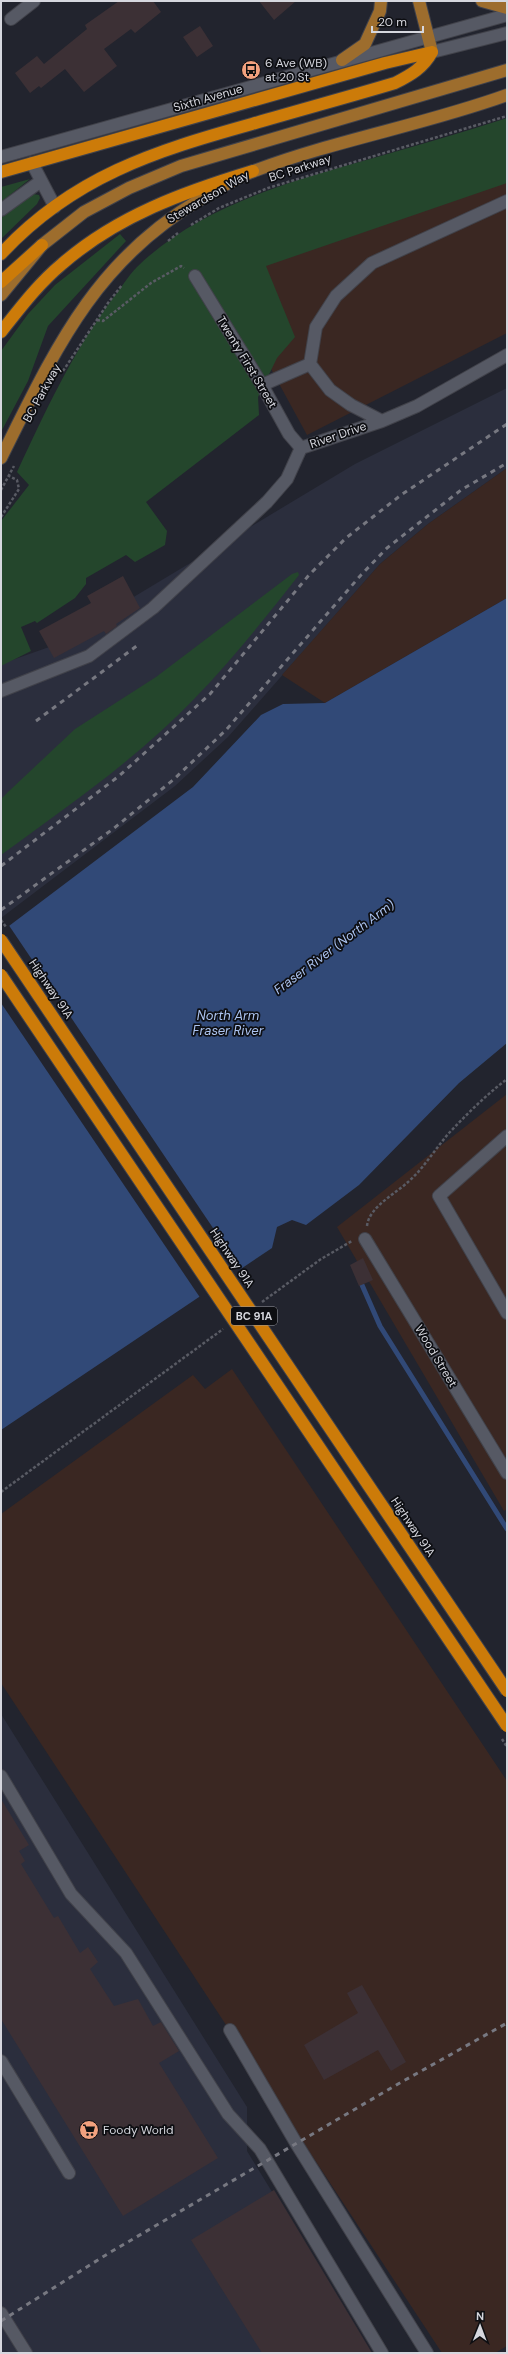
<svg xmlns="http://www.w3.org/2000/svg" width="508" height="2354" font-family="'DM Sans',sans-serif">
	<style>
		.built { fill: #2b2e3d }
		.industrial { fill: #3a2722 }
		.green { fill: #24462c }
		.water { fill: #314977 }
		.pier { fill: #22242e }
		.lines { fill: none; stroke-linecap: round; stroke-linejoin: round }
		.stream { stroke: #314977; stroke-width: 5 }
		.building { fill: #3c3035 }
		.minor-casing { stroke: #41424a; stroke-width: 14 }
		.major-casing { stroke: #41424a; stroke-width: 14 }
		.highway-casing { stroke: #41424a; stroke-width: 14 }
		.path { stroke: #595b64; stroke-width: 2.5; stroke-dasharray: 3 2; stroke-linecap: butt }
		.minor { stroke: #565964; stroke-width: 12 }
		.major { stroke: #9d6d2d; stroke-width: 12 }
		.highway { stroke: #cc7b09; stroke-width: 12 }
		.rail { stroke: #777881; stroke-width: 3; stroke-dasharray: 5 5; stroke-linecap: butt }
		.highway-bridge-casing { stroke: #41424a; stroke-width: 14; stroke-linecap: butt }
		.path-bridge { stroke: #595b64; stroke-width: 2.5; stroke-dasharray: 3 2; stroke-linecap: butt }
		.highway-bridge { stroke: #cc7b09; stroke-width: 12 }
		.labels { text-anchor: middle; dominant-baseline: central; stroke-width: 3.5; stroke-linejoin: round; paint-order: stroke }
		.shield { fill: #0d0e12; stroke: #9a9ba1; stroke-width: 1 }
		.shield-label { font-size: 11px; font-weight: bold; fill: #d6d7de }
		.poi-label { font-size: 12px; fill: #d6d7de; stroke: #0d0e12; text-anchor: start }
		.street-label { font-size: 12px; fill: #d6d7de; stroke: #0d0e12 }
		.water-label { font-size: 13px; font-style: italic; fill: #acc4f1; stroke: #0d0e12 }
	</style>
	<rect width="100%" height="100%" fill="#22242e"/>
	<path class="built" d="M507,388V468L428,524L380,564L228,737L175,786L1,918V664L52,646L355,464Z
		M1,1714L247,2107V2151L371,2353H1Z"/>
	<path class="industrial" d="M507,152V333L307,435L205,248Z
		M507,468V598L325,703L282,675L380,564L428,524Z
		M507,1094V1509L504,1511L337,1227Z
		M232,1369L507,1781V2346L495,2353H442L1,1683V1514L193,1375L205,1389Z"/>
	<path class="green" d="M507,118V183L266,266L295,337L277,358L258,397L259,415L146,502L167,531L165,545L135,562L126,555L86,578V584L75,598L37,623L35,621L21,627L31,651L1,666V521L29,485L17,472C45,412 73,351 113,298C121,288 128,276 137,267C200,205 295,180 377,157C421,144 464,132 507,118Z
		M30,179L1,202V187Z
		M33,194L39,195L40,198L37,204L1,239V215Z
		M120,234L126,241L48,326L28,381L1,432V351L28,314L55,285Z
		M298,572L299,575C266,617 232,660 195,698C138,758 68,806 1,855V799L8,792L75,729L156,677L292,574Z"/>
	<path class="water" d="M507,598V1043L459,1083L359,1185L306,1225L292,1220L277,1227L272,1248L1,1430V932L193,787L261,715L283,704L325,703Z"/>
	<path class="pier" d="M8,924L242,1271L201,1299L1,1003V929Z"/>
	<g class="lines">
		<path class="stream" d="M362,1285L380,1326L507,1529"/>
	</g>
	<path class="building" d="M119,1H153L161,12L135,33L131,29L104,49L117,66L84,92L65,69L41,88L39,86L30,93L15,73L37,56L44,64L87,29L85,25Z
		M259,1H296L274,20Z
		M200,26L213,46L197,57L183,37Z
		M123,576L140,608L116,624L117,626L106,634L104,631L54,658L39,631L91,603L87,596Z
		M363,1258L373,1280L359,1286L350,1265Z
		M1,1799L29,1845L19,1851L25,1861L21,1864L54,1918L58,1916L80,1953L88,1947L98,1962L90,1969L114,2006L138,1999L153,2026L161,2022L179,2051L159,2063L218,2158L123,2216L1,2019Z
		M362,1985L406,2062L391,2071L378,2050L324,2080L304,2045L358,2013L347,1993Z
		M274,2190L372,2353H262L191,2240Z"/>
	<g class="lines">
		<defs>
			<path id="minor" d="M11,19L34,1
				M432,52L507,33
				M1,157L507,15
				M32,163L55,207
				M1,210L41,181
				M195,276L262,385L289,434L301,448
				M262,385L310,364
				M382,421L351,405L330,390L310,364L316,327L336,296L372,263L507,201
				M1,691L89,656L153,608L267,502L287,479L301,448L382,421L417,406L507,355
				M507,1136L439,1196L507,1313
				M365,1239L507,1473
				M1,1776L71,1894L126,1953L228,2114L260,2149L382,2353
				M230,2030L296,2143L427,2353
				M1,2061L69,2173
				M1,2313L26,2353"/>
			<path id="major" d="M419,1L432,52
				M482,1L507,8
				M342,60L365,44L380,11L381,1
				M1,295L42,245L84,212L129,188L181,166L507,70
				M1,458C54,352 94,261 201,199C218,189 235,178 254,171C336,140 424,125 507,95"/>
			<path id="highway" d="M1,172L385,63L432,52
				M1,254C72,177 155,151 252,124C300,110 348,97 395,83C411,75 423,68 432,52
				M1,282L42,245
				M1,332C20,308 38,284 62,264C117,216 184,192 253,171"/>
		</defs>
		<use href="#minor" class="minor-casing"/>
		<use href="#major" class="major-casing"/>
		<use href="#highway" class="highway-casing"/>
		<path class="path" d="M191,225L219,208L268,188L507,116
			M168,241L178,233
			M97,320L103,321L151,283L181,266L184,268
			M63,371L108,303L122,285
			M1,490L14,466
			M1,517L19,489L17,480L9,476
			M367,1226C369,1207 395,1194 408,1182C424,1168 435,1149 449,1133C467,1114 486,1095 507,1079
			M262,1302L321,1259L352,1241
			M1,1492L223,1329"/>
		<use href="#minor" class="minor"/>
		<use href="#major" class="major"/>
		<use href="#highway" class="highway"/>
		<path class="rail" d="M36,721L138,645
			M1,866L119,776L210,694L309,575L346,538L401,495L507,424
			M1,910L113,829L173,780L226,730L361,575L387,548L461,490L507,463
			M1,2321L109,2253L398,2084L507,2023"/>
		<defs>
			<path id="highway-bridge" d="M1,940L507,1691
				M1,975L507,1726"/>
		</defs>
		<use href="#highway-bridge" class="highway-bridge-casing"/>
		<path class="path-bridge" d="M1,920L6,927
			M502,1739L507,1747"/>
		<use href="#highway-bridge" class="highway-bridge"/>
	</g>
	<defs>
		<symbol id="bus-disc" viewBox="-11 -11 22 22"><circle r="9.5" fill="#f2a17e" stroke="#0d0e12"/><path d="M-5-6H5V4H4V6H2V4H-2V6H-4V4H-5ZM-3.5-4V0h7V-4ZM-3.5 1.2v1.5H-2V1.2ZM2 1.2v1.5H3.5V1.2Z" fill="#111"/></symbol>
		<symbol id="supermarket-disc" viewBox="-11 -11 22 22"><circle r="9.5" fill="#f2a17e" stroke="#0d0e12"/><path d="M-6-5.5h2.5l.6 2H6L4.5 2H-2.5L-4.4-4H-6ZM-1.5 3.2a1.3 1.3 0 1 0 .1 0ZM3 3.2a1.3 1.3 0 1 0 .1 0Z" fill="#111"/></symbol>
	</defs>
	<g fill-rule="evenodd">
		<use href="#bus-disc" x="240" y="59" width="22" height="22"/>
		<use href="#supermarket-disc" x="78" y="2119" width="22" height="22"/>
	</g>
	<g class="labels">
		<rect class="shield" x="231" y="1307" width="46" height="18" rx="3"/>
		<g class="shield-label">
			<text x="254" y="1316">BC 91A</text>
		</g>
		<g class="poi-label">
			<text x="265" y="63">6 Ave (WB)<tspan x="265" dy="14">at 20 St</tspan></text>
			<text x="103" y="2130">Foody World</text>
		</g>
		<g class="street-label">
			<text transform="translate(208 98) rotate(-16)">Sixth Avenue</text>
			<text transform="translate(300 168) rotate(-18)">BC Parkway</text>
			<text transform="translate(208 197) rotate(-30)">Stewardson Way</text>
			<text transform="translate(247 362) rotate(59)">Twenty First Street</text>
			<text transform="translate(42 393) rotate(-61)">BC Parkway</text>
			<text transform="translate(338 435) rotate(-19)">River Drive</text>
			<text transform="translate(51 989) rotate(56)">Highway 91A</text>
			<text transform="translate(232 1258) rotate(56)">Highway 91A</text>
			<text transform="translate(436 1356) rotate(59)">Wood Street</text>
			<text transform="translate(413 1527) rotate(56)">Highway 91A</text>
		</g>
		<g class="water-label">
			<text transform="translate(334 947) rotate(-37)">Fraser River (North Arm)</text>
			<text x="228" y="1015">North Arm<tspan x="228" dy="15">Fraser River</tspan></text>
		</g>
	</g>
	<rect width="508" height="2354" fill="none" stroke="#d6d7de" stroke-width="4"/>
	<g transform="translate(480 2326) rotate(1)" stroke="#0d0e12" stroke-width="3" paint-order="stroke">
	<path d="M0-3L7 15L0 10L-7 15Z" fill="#d6d7de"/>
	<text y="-6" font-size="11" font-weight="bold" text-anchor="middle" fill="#d6d7de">N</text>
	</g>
	<path d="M372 26v6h51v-6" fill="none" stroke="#d6d7de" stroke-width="2"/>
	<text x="378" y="26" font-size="12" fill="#d6d7de" stroke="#0d0e12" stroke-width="3" paint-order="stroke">20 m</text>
</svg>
